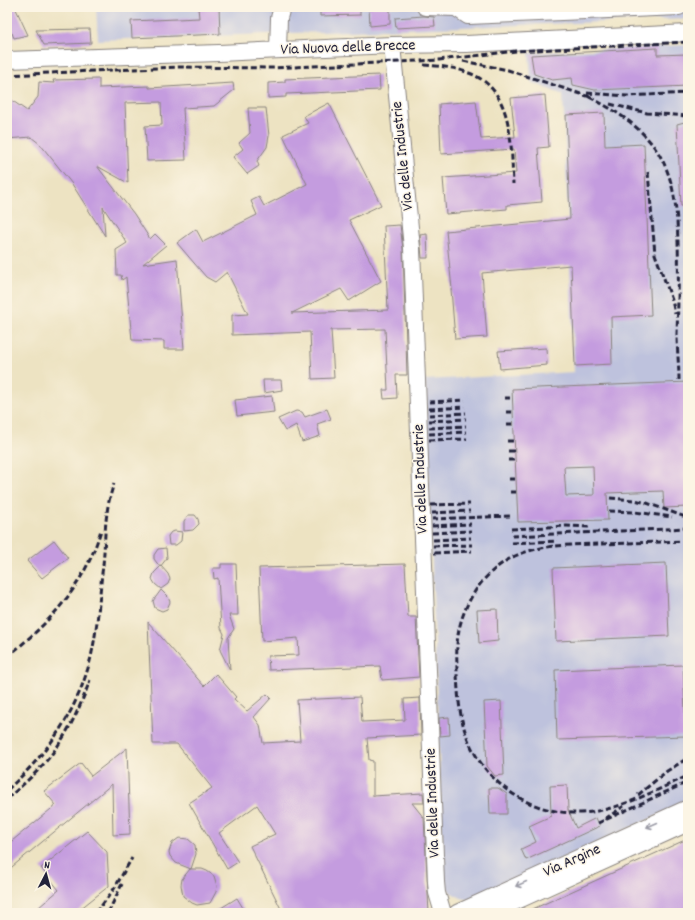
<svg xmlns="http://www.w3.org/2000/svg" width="695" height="920" font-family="Dekko,sans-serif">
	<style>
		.industrial { fill: #bec2dd }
		.building { fill: #c49cdf; fill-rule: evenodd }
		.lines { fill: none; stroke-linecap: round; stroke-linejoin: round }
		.minor-casing { stroke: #88827e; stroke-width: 18 }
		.minor { stroke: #fff; stroke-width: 16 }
		.rail { stroke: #22223b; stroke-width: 3; stroke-dasharray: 6 3; stroke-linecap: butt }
		.oneway { stroke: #9c9ca7 }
		.labels { text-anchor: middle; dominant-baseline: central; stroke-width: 3; stroke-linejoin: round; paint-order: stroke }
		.street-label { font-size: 16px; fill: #22223b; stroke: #fcf5e5 }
	</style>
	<rect width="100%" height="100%" fill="#fcf5e5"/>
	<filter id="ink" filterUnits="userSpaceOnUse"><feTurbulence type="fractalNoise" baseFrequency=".025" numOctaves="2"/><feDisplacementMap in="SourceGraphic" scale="8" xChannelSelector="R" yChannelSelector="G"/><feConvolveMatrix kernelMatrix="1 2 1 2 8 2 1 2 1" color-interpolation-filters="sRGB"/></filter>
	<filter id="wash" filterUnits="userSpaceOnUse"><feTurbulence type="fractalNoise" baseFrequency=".012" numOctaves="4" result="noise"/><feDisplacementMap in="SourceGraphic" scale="16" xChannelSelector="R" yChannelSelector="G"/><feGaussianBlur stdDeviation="0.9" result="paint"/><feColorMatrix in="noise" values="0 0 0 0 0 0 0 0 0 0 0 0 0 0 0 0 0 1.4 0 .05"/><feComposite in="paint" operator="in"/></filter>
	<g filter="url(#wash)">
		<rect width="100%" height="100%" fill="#ede3c2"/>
		<path class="industrial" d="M96,7H688V19L98,40Z
			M688,45V802L469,900L461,898L450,892L444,883L425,380L574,372L563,95L531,82L529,53Z"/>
		<g id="blocks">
			<path class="building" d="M7,7H15L28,35L14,38L12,33H7Z
				M198,7H219L220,34L132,38L131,21L199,18Z
				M320,7H360V15L320,16Z
				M369,7H390V24L370,26Z
				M424,16L434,17L435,26L396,28L395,18Z
				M90,29L91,43L44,45L36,30Z
				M657,48V55L688,54V86L595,90L573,85L572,78L552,80L534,74L531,55Z
				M379,75L380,90L286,94V97L268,98V83L285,82V79Z
				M99,79V88L149,86V88L233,83L234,90L214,106L183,108L186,160L147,161L145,126L162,125L161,102L125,103L128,183L97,166L134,214L150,239L155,234L166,245L143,264L177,259L184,349H164V341L132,340L126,277L122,280L121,275H117L116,250L127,243L103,207L105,236L72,184L40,144L31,137L7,139V105L10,99L27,111L38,97L39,82L54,83L53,80Z
				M545,95L549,147L538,148L542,202L507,205V209L446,214L443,178L516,173L514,149L441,154L439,104L476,101L481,139L515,137L511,98Z
				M329,103L381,205L349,220L381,281L349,301L341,289L292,313L388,310L384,226L400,225L403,249L407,375H396L397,398L384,399L383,390H388L385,329L331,330L334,378L312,379L310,332L232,335V315L248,314L227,272L215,282L206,277L177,243L196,229L203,242L257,215L251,201L259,197L264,206L307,184L283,135L308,123L304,116Z
				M248,108H266L269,136L267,147L257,161L259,166L247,174L233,157L243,149L239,143L250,133Z
				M604,113L605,146L644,144L651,315L611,317L612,364L575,366L571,265L482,273L487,337L455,339L451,289H452L446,231L570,219L566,115Z
				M688,121V206H681L677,124Z
				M427,234L428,258H422L420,235Z
				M546,348L547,365L500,369L498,351Z
				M263,380H281L282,390L264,393Z
				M688,382V507L664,508L663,491L607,493L608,520L518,522L512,389ZM593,466L594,495L566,496L564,467Z
				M272,396L274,412L237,416L235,400Z
				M327,409L331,419L317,424L320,436L302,442L296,425L285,431L278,419L296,411L302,412L305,417Z
				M188,515H195L198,519L199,524L193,530L184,531V521Z
				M175,531L182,532L181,541L176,545H169L168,536L171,532Z
				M54,540L68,558L42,578L27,561Z
				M166,548L167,558L160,567L154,559V555L158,549Z
				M666,563L669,636L556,641L553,568Z
				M221,564H236L238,615H229L234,629L228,638L230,670L220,650L224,634L221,628L218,578L214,579L213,568H221Z
				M405,564L408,617H416L419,677L382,680L380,666L269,670L268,656L299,655L298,638L262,641L259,568Z
				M161,566L168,574L170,579L168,584L161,589L155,584L152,579L154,573Z
				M161,590L168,597L170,602L167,609L162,611L155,608L153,601Z
				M497,609L498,641L479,643L477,610Z
				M148,622L204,686L216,674L236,697L234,699L247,711L267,694L271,698L254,717L260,725L263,743L300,741L297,700L360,697L362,722L405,720L404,699L420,698L421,735L367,738L369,760L373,761V796L423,793L424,803H412L424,818L429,913H283L250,846L275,834L257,805L219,833L238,862L227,869L189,803L212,788L177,744H153Z
				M683,665L686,736L557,740L555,670Z
				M501,701L504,775L495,776L487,766L484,702Z
				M449,717L450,735L440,736L439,718Z
				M127,748L130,834L113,835L112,784L7,871V845L56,805L44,791L81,763L91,776Z
				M567,785L568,810L576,828L596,818L600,826L526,860L521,849L536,842L529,826L551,816L550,786Z
				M489,788H498L507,794V814H490Z
				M87,831L107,852L109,886L75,913H32L59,890L41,868Z
				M179,838L188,839L195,845L196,854L191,869L176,863L170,856L169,852L172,843Z
				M685,840L688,847V913H524Z
				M190,869H202L207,871L214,876L217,886L216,892L210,903L197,905L192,903L183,896L181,885L182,879Z
				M237,898L246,913H213Z"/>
		</g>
	</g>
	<g filter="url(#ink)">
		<use href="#blocks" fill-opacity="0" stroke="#88827e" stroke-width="1"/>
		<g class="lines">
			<defs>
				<path id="minor" d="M425,7L456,8L468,16L679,7
					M392,45L412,248L436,882L437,893L443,913
					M278,50L279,18L282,7
					M7,60L219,53L392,45L466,44L688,33
					M457,913L688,808
					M490,913L688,823"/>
			</defs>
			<use href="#minor" class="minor-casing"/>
			<use href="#minor" class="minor"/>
			<path class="rail" d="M463,61L508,70L593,98
				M424,65C438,66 453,67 466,72C514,87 511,144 513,184
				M7,75L178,67L272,68L439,60L516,51L688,42
				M587,93L627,96L688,93
				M589,97C617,111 642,127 659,154C675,181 677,212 678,242C679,273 678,303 677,334C677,349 679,365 679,380
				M610,104L647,113L688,116
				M648,172L655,254L672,300L675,314
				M505,398H510
				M429,402L465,400
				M429,409L465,407
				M506,412H512
				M429,415L466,413
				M429,421L466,419
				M507,424H512
				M429,428L466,426
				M429,434L466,432
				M429,440L467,439
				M507,441H513
				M508,451H514
				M508,460H514
				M509,479H515
				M510,492H516
				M610,498L635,500L647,503L688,518
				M431,505L470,504
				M609,511L635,512L672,517
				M432,513L470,511
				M432,519L511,516
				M432,526L471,524
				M511,529L567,526L589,527
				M432,533L471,531
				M512,536L688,528
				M433,540L471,538
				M688,541C659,542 630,543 601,544C572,545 540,544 513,557C483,572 463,603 458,635C456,648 457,661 457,674C458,693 459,713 465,731C480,779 526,813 576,813C616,813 653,791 688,776
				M512,543L557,541
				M433,546L472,545
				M434,553L472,551
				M7,657C52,620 84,587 101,530
				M7,790C47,754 76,714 90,661C97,633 99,602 102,573C105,553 104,533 107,513C108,503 111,493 114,483
				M638,795L667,771L688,758
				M7,799C19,788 31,778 41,767C64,742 79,711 90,680
				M605,819L624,806
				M598,823L688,782
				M96,913L114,889L132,858
				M108,913L122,884"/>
		</g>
		<defs><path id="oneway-shaft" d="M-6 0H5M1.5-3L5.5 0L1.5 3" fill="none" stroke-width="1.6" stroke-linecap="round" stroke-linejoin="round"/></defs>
		<g class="oneway">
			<use href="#oneway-shaft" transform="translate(652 825) rotate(156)"/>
			<use href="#oneway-shaft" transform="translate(521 884) rotate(156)"/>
		</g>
	</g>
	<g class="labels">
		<g class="street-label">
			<text transform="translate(348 48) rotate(-2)">Via Nuova delle Brecce</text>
			<text transform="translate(403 156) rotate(-96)">Via delle Industrie</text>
			<text transform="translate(421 479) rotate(-92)">Via delle Industrie</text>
			<text transform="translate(433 803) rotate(-92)">Via delle Industrie</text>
			<text transform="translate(572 861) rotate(-24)">Via Argine</text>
		</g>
	</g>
	<rect width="695" height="920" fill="none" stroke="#fcf5e5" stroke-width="24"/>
	<g transform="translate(46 874) rotate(6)" stroke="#fcf5e5" stroke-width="3" paint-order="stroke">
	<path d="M0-3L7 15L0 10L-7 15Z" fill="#22223b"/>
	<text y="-6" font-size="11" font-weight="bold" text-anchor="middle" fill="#22223b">N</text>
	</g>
</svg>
